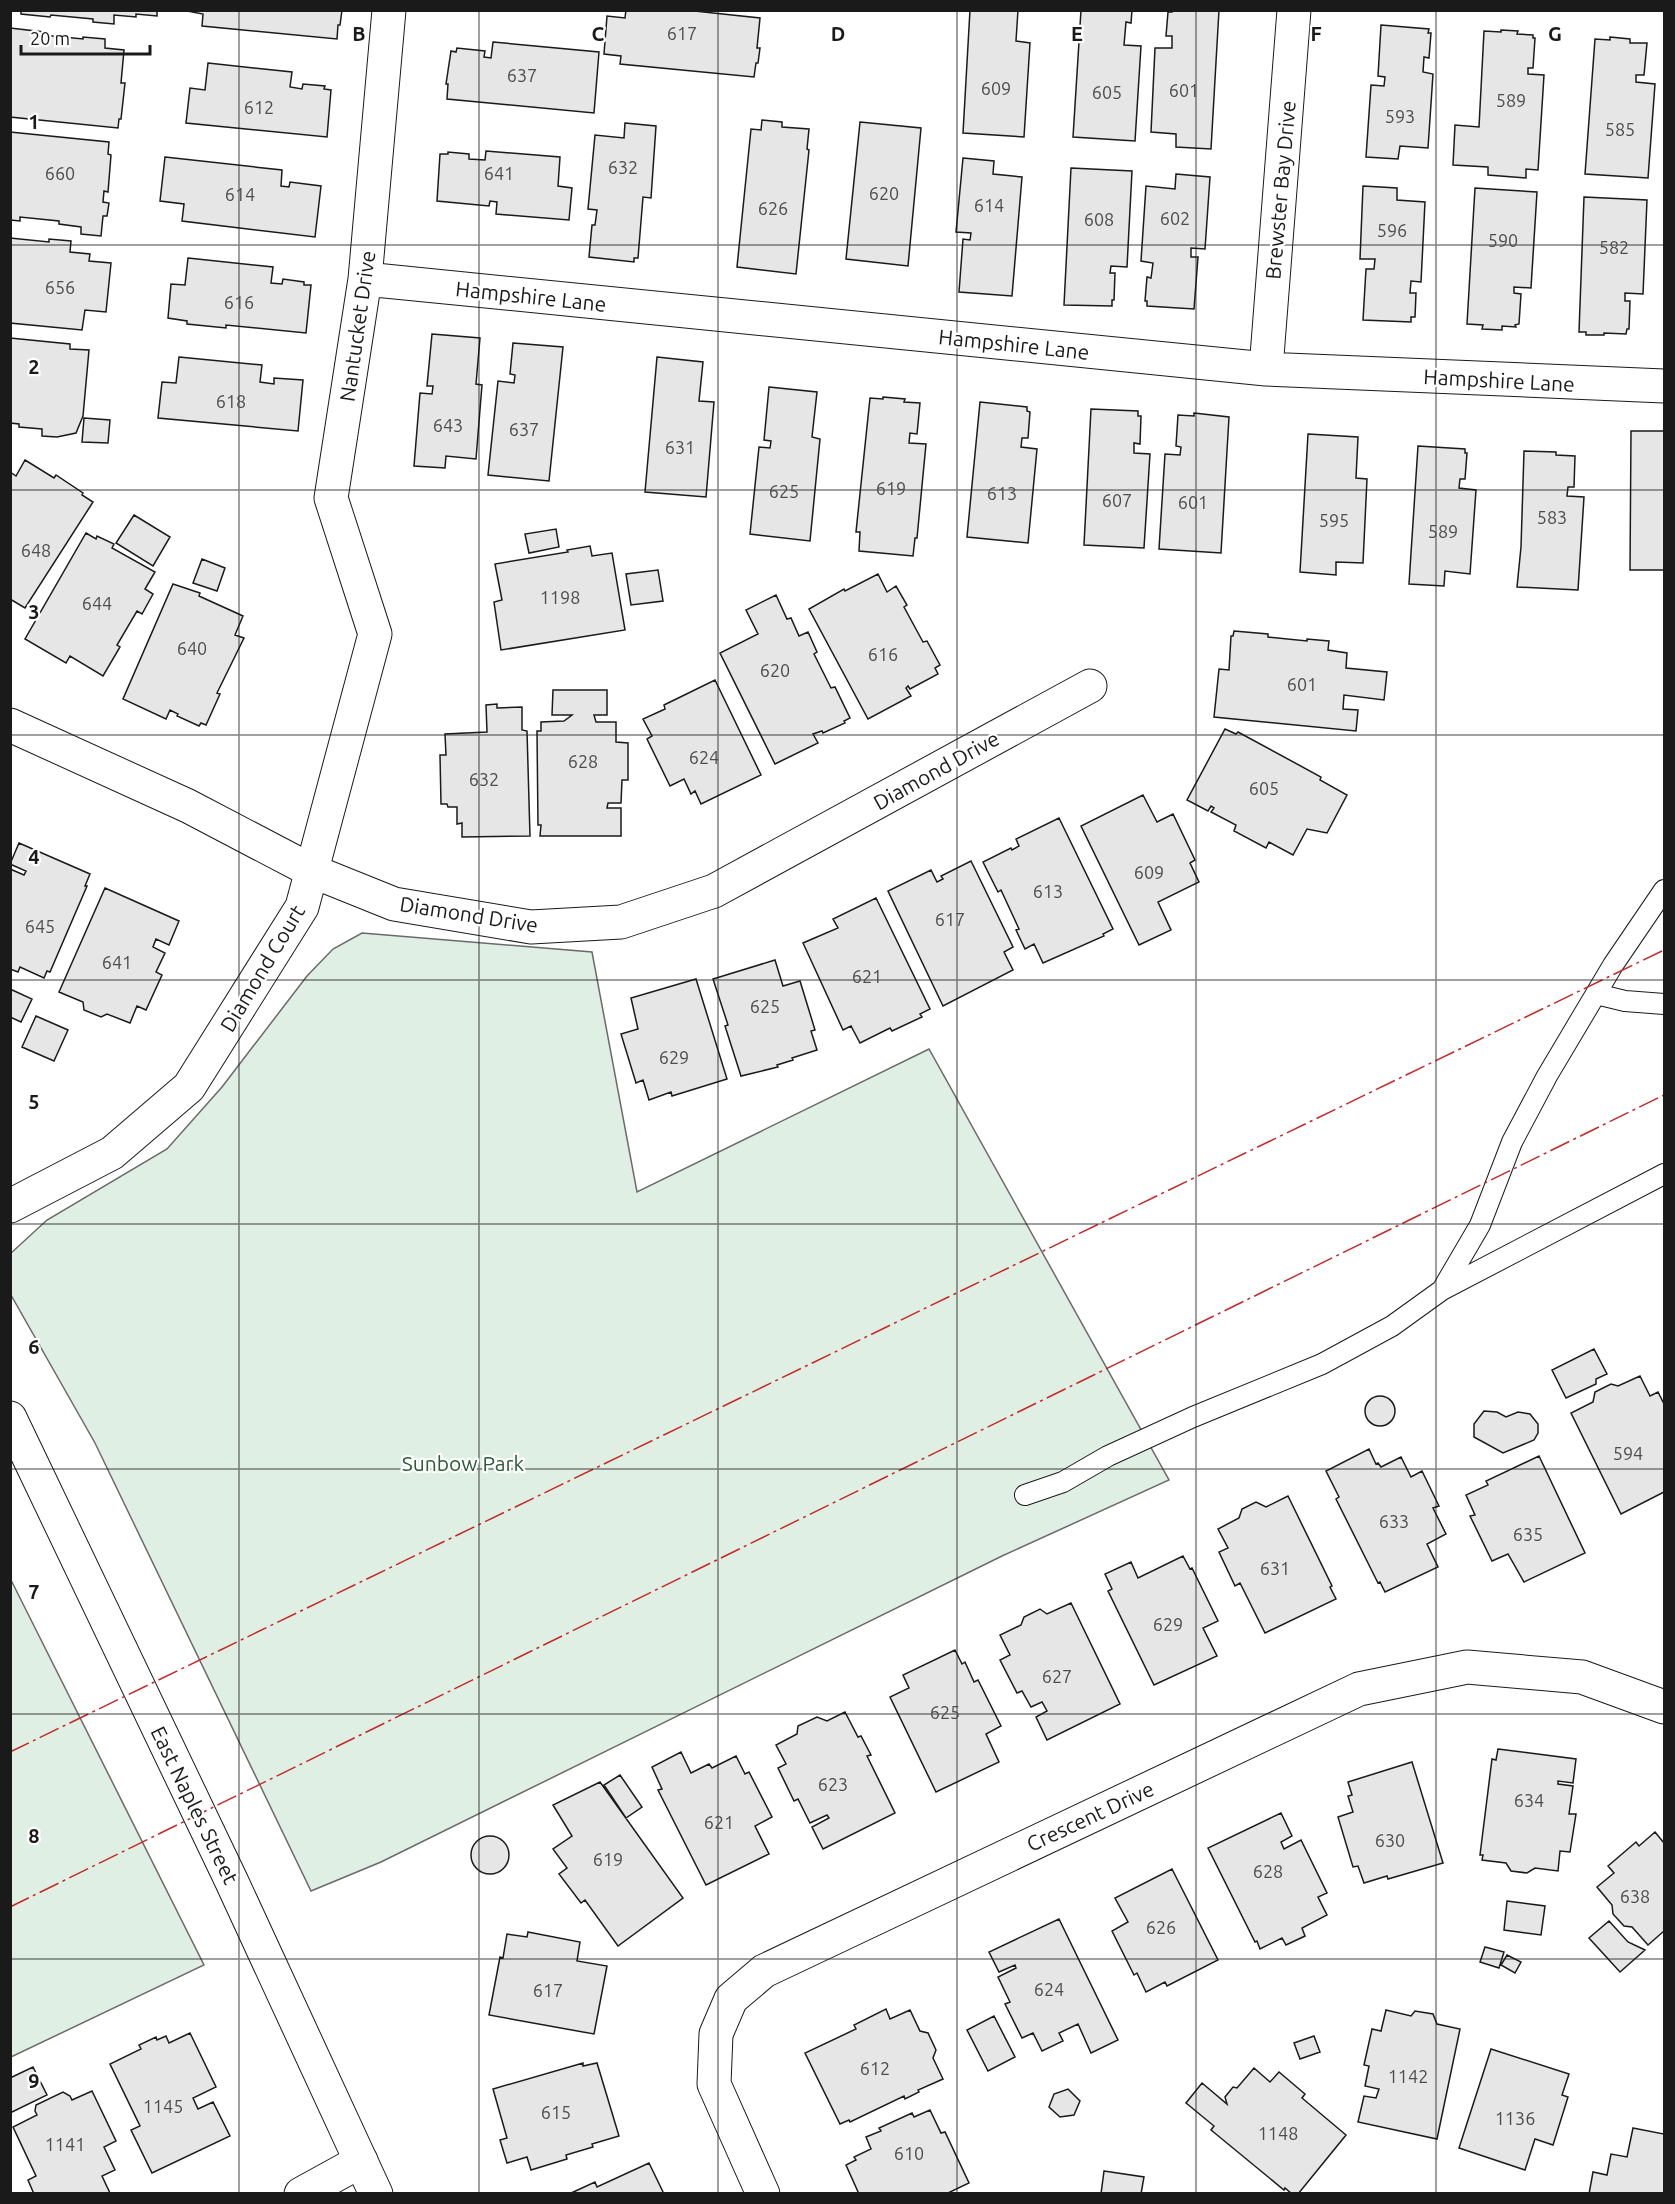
<svg xmlns="http://www.w3.org/2000/svg" width="1675" height="2204" font-family="Ubuntu,sans-serif">
	<style>
		.green { fill: #e0efe3; stroke: #6a6a6a; stroke-width: 1.5 }
		.building { fill: #e6e6e6; stroke: #1a1a1a; stroke-width: 1.5 }
		.lines { fill: none; stroke-linecap: round; stroke-linejoin: round }
		.lane-casing { stroke: #1a1a1a; stroke-width: 22 }
		.street-casing { stroke: #1a1a1a; stroke-width: 35 }
		.secondary-casing { stroke: #1a1a1a; stroke-width: 35 }
		.lane { stroke: #fff; stroke-width: 20 }
		.street { stroke: #fff; stroke-width: 33 }
		.secondary { stroke: #fff; stroke-width: 33 }
		.power { stroke: #c62828; stroke-width: 1.5; stroke-dasharray: 21 4.5 3 4.5; stroke-linecap: butt }
		.grid { fill: none; stroke: #1a1a1a; stroke-width: 1.5; stroke-opacity: 0.55 }
		.labels { text-anchor: middle; dominant-baseline: central; stroke-width: 4.5; stroke-linejoin: round; paint-order: stroke }
		.number-label { font-size: 18px; fill: #4d4d4d }
		.street-label { font-size: 21px; fill: #1a1a1a; stroke: #fff }
		.park-label { font-size: 21px; fill: #2b5a34; stroke: #fff }
		.grid-label { font-size: 20px; text-anchor: middle; font-weight: bold; fill: #1a1a1a; stroke: #fff; stroke-width: 4.5; stroke-linejoin: round; paint-order: stroke }
	</style>
	<rect width="100%" height="100%" fill="#fff"/>
	<path class="green" d="M362,933L592,952L637,1192L929,1049L1169,1480L1002,1556L381,1862L311,1891L95,1443L11,1295L10,1254L47,1220L167,1149L222,1087L307,976L333,949Z
		M11,1580L204,1965L11,2057H10Z"/>
	<path class="building" d="M21,10H157V16L136,14V17L114,15V24L93,22V19L51,15L50,17L21,14Z
		M182,10H342L340,25H338L337,39L202,26L203,14Z
		M626,10H685L760,18L757,48H760L758,63H756L754,77L620,64L621,56L604,54L607,16L625,18Z
		M970,10H1018L1016,41L1030,43L1024,137L963,133Z
		M1081,10H1132L1131,23L1126,22L1124,45L1141,46L1135,141L1073,137Z
		M1172,10H1219L1211,149L1176,147V134L1151,132L1155,48H1172V36H1166L1168,12H1172Z
		M1381,25L1429,29L1428,33H1431L1429,58L1424,57L1423,72L1433,74L1428,148L1400,146L1398,159L1366,157L1371,85L1384,86L1385,77L1378,76Z
		M10,28L44,32L43,35L83,39V37L105,39V48L124,50L121,83H125L121,119H119L118,128L10,117Z
		M1501,30L1518,31L1517,34L1533,35V38H1535L1533,68H1528V74L1544,75L1538,170L1526,169V178L1488,175V167L1453,165L1455,125L1479,127L1484,31L1501,32Z
		M1610,37L1630,39V43H1647L1644,75H1636V82L1655,84L1648,178L1585,174L1595,39L1610,40Z
		M493,42L599,52L594,113L447,99L448,84H446L451,51L456,52L457,48L485,51L484,57L491,58Z
		M208,63L292,72L290,87L302,89L303,84L325,86L324,89L331,90L327,137L186,123L190,88L205,90Z
		M762,120L782,122V127L809,129L807,149L809,150L796,274L737,267L751,129L761,130Z
		M860,122L921,128L908,266L846,259Z
		M625,123L656,126L651,198L643,197L638,258H634V262L589,257L592,225H595L597,210L588,209L595,135L624,138Z
		M10,132L109,142L108,154L111,155L108,192L104,191L103,202L109,203L107,216H103L101,236L81,234V227L59,224V221L20,217V221L10,220Z
		M486,151L560,157L558,186L572,188L569,220L496,214L497,202L490,201L489,206L437,201L440,154H448V152L469,154V159L485,160Z
		M165,157L282,170L281,186L289,187L290,182L321,186L315,237L182,221L184,204L160,201Z
		M963,158L994,161L993,174L1022,177L1012,296L959,292L963,239L970,240L971,233L956,232Z
		M1071,168L1132,171L1127,267L1111,266L1110,273H1115L1114,300H1112V306L1064,305Z
		M1176,174L1210,177L1205,249L1191,248V257H1198L1194,309L1147,306V301H1145L1147,277L1151,278L1153,263L1141,261L1146,186L1175,189Z
		M1363,186L1397,188V200L1425,202L1421,282L1411,281L1410,293H1416L1415,317H1411V322L1363,320L1366,269H1374L1375,259H1360Z
		M1475,188L1537,192L1531,288L1514,287V293L1521,294L1519,324L1515,325L1516,327L1502,326V330L1482,329L1483,325L1467,324Z
		M1584,197L1647,200L1643,294L1625,293V301H1630L1629,329H1627L1626,334L1604,333V335H1586V332H1579Z
		M10,238L49,242V239L71,241L70,252L90,254L89,261L111,263L106,312L85,310L82,330L10,323Z
		M188,258L273,267L271,283L282,284L283,279L304,282V285H311L306,333L226,325V328L187,324V321L168,318L171,284L185,285Z
		M432,334L480,338L476,384L482,385L476,459L446,456L445,468L414,466L420,393L432,394L433,386H427Z
		M10,338L70,344V349L89,350L83,416L76,433L57,437L42,436V429L19,427V424L10,423Z
		M513,343L563,347L549,481L488,475L498,381L514,383L515,375L510,374Z
		M179,357L262,365L260,382L274,384V378L303,380L298,431L158,418L162,382L176,383Z
		M657,357L703,362L699,401L714,402L706,497L645,492Z
		M769,387L817,392L812,437L820,439L810,541L750,534L759,447L770,448L771,441L764,440Z
		M883,397L905,399L904,402L920,403L917,434L910,433L909,443L926,444L917,538H915L913,556L859,551L860,532H856L870,398L883,399Z
		M980,402L1027,407V411L1030,412L1028,438H1022L1021,447L1037,449L1028,543L967,537Z
		M1091,409L1138,411V416H1141L1140,444L1134,443V453L1150,454L1144,548L1084,545Z
		M1194,413L1229,417L1221,553L1159,549L1165,454L1180,455L1181,447L1176,446L1178,415L1194,416Z
		M84,418L110,420L108,443L82,442Z
		M1631,431H1664V570H1630Z
		M1308,434L1358,437L1356,478L1367,479L1363,563L1336,562V575L1300,572Z
		M1418,446L1465,449V453H1467L1465,479H1460L1459,488L1476,490L1470,574L1445,571L1444,586L1409,584Z
		M1524,451L1556,452V455L1575,456L1574,487H1568L1567,496L1584,497L1578,590L1517,587L1521,547Z
		M25,460L54,478L56,475L83,493L82,495L93,502L25,608L10,599V472L16,476Z
		M134,515L170,537L153,566L116,543Z
		M556,529L559,547L529,553L525,534Z
		M86,533L96,539L97,536L114,544L112,548L155,572L145,589L153,594L142,614L137,611L117,645L120,647L103,676L70,656L66,663L25,639Z
		M590,546L592,556L612,553L625,630L501,650L494,602L502,600L495,564L568,552L567,550Z
		M202,559L225,568L217,591L193,583Z
		M658,570L663,601L631,605L626,574Z
		M878,574L887,592L896,586L907,605L904,607L923,642L927,641L940,665L935,668L938,674L910,689L908,686L906,688L911,696L868,719L809,609L844,589L845,591Z
		M173,584L200,593L199,596L243,616L235,635L244,638L217,693L220,694L206,725L201,723L199,726L177,716L178,714L170,710L166,719L123,699Z
		M776,595L787,619L791,618L799,636L808,632L817,652L814,654L831,688L835,687L850,718L844,721L845,723L823,733L822,731L813,734L818,743L775,764L720,653L758,634L746,610Z
		M1234,631L1268,634V637L1307,641V639L1329,641L1328,650L1347,653L1346,668L1387,672L1384,700L1344,695L1343,709L1358,710L1356,731L1214,717L1219,669L1229,670L1231,636H1233Z
		M715,680L761,775L701,804L695,791L691,794L684,779L670,786L647,739L652,736L643,719L665,709L664,705Z
		M553,690H607V715H594L596,722H616V742L628,743V780H622L621,803H608L607,808H621V836H540L541,825H538L537,731H541V722L564,721L572,715H552Z
		M497,704V708L522,707V730L527,731L530,836L462,837V823L457,824V807H448L447,804H441L440,755H446L445,734L487,732L486,705Z
		M1225,729L1236,734L1238,732L1321,777L1320,780L1347,795L1327,833L1307,829L1293,855L1269,842L1266,848L1234,831L1236,825L1211,812L1214,808L1211,806L1208,811L1187,800Z
		M1143,795L1157,822L1173,814L1195,860L1190,863L1199,882L1158,902L1171,930L1139,945L1081,826Z
		M1059,818L1113,929L1103,934L1104,936L1043,963L1034,944L1025,949L1016,930L1019,929L1001,890L998,892L983,862L1011,848L1012,850L1019,846L1016,839Z
		M19,843L90,874L85,886H87L50,972L47,971L44,978L20,967L18,972L10,969V869L24,875L26,871L10,864Z
		M971,861L1013,947L1004,952L1013,970L943,1006L888,891L931,870L937,882L943,879L941,876Z
		M105,888L179,921L169,945L156,939L153,947L165,953L156,972L162,975L146,1010L137,1006L130,1023L107,1014L101,1017L84,1010L83,1002L59,992Z
		M876,898L930,1009L920,1014L922,1017L892,1031L890,1028L860,1043L851,1026L843,1030L803,943L838,928L833,919Z
		M775,960L783,986L800,981L815,1030L811,1031L817,1050L792,1058L793,1060L777,1065L778,1067L741,1076L725,1026L728,1025L713,979Z
		M696,979L727,1079L672,1096L671,1092L649,1100L643,1080L636,1083L621,1034L638,1029L631,998Z
		M10,989L32,999L21,1022L10,1017Z
		M36,1016L68,1030L54,1061L22,1047Z
		M1594,1349L1607,1374L1596,1379V1384L1566,1398L1552,1370Z
		M1640,1376L1650,1396L1658,1392L1664,1404V1492L1621,1514L1571,1413L1593,1402L1595,1392L1611,1384L1618,1386Z
		M1365 1411a15 15 0 1 1 30 0a15 15 0 1 1-30 0Z
		M1484,1411L1497,1412L1506,1417L1518,1412L1530,1414L1538,1424V1433L1534,1440L1503,1453L1474,1437V1424Z
		M1369,1449L1376,1464L1378,1463L1381,1467L1401,1457L1411,1477L1422,1471L1439,1506L1433,1508L1446,1534L1427,1544L1438,1567L1385,1592L1380,1582L1378,1583L1336,1499L1339,1497L1326,1471Z
		M1539,1456L1585,1553L1524,1582L1508,1554L1492,1561L1470,1516L1475,1515L1466,1495L1488,1485L1486,1481Z
		M1288,1496L1332,1586L1330,1587L1336,1599L1265,1633L1240,1583L1235,1586L1219,1552L1228,1548L1218,1529L1239,1518L1242,1509L1256,1502L1266,1507Z
		M1183,1556L1190,1569L1192,1568L1218,1621L1203,1628L1217,1656L1154,1685L1108,1591L1112,1589L1105,1574L1131,1562L1138,1578Z
		M1071,1603L1120,1704L1047,1740L1036,1717L1047,1711L1042,1702L1031,1707L1022,1691L1017,1693L1000,1660L1010,1655L1000,1635L1021,1625L1024,1617L1040,1609L1047,1614Z
		M955,1650L962,1664L965,1662L974,1682L978,1680L1001,1726L986,1734L999,1762L936,1792L890,1697L909,1688L903,1675Z
		M845,1712L858,1737L861,1736L871,1755L867,1756L895,1813L823,1849L812,1827L829,1818L827,1815L810,1823L798,1799L794,1801L778,1768L786,1764L776,1745L797,1734L798,1726L817,1717L827,1721Z
		M1498,1749L1576,1759L1573,1783L1558,1781V1784L1573,1786L1569,1814H1576L1570,1852L1560,1851L1558,1871L1535,1868L1527,1873L1511,1871L1506,1863L1482,1860L1483,1855H1480L1492,1759L1496,1760Z
		M681,1752L691,1773L709,1764L712,1768L736,1756L745,1774L749,1772L772,1817L755,1826L769,1854L706,1885L658,1790L662,1789L652,1767Z
		M1412,1762L1443,1863L1388,1879L1387,1876L1364,1883L1358,1866L1353,1867L1338,1817L1353,1812L1348,1796L1352,1795L1348,1782Z
		M620,1775L642,1807L626,1818L604,1785Z
		M600,1782L683,1898L618,1946L585,1900L581,1903L559,1874L567,1868L553,1849L572,1836L553,1805Z
		M1281,1813L1292,1836L1281,1842L1284,1849L1301,1840L1327,1893L1318,1897L1327,1915L1302,1928L1305,1936L1286,1945L1282,1938L1260,1949L1257,1941L1255,1942L1208,1848Z
		M1655,1832L1664,1843V1931L1648,1945L1632,1927L1624,1926L1613,1914L1612,1905L1597,1887L1614,1873L1608,1866L1636,1842L1639,1846Z
		M471 1855a19 19 0 1 1 38 0a19 19 0 1 1-38 0Z
		M1172,1869L1218,1960L1167,1986L1165,1982L1146,1992L1137,1973L1134,1975L1112,1931L1128,1922L1115,1898Z
		M1507,1901L1545,1906L1541,1935L1504,1930Z
		M1059,1919L1118,2040L1091,2053L1078,2024L1059,2033L1063,2041L1042,2051L1033,2033L1022,2038L1005,2004L1010,2002L998,1977L1016,1968L1015,1965L999,1972L989,1952Z
		M1609,1921L1628,1942L1645,1950L1620,1972L1589,1938Z
		M528,1932L580,1942L577,1961L607,1966L594,2034L489,2015L500,1957L503,1958L507,1934L527,1937Z
		M1485,1947L1504,1952L1499,1968L1480,1962Z
		M1507,1955L1521,1962L1515,1973L1501,1965Z
		M886,2009L890,2019L910,2010L920,2031L928,2033L936,2050L933,2058L943,2079L918,2090L919,2092L905,2099L904,2096L850,2122L849,2120L840,2124L805,2053L856,2029L854,2025Z
		M1386,2010L1411,2016L1415,2011L1433,2014L1437,2024L1460,2029L1437,2139L1358,2122L1364,2096L1376,2098L1379,2089L1365,2086L1369,2066L1364,2065L1372,2029L1381,2031Z
		M994,2016L1015,2057L988,2071L967,2030Z
		M190,2033L216,2087L193,2098L198,2109L213,2102L230,2136L152,2173L131,2130L140,2126L110,2064L141,2049L139,2045L156,2037L157,2040L166,2036L169,2043Z
		M1314,2036L1320,2052L1300,2059L1294,2043Z
		M1491,2049L1569,2074L1562,2095L1568,2097L1553,2145L1535,2139L1525,2170L1459,2148Z
		M583,2063V2066L597,2063L619,2136L592,2144L593,2147L566,2155L567,2159L531,2170L527,2157L507,2163L500,2140L507,2138L493,2089Z
		M33,2067L47,2095L10,2113V2078Z
		M1254,2068L1270,2082L1279,2072L1305,2094L1302,2098L1346,2135L1298,2194H1292L1285,2188L1284,2190L1211,2130L1214,2126L1186,2103L1202,2083L1227,2104L1225,2097L1233,2087L1237,2088Z
		M1068,2089L1080,2101L1074,2115L1060,2117L1049,2107L1054,2094Z
		M92,2091L116,2141L104,2147L115,2170L102,2176L110,2193L34,2194L28,2180L36,2176L13,2127L37,2115L35,2111L36,2105L63,2092L70,2096L72,2100Z
		M930,2110L941,2133L945,2132L969,2183L946,2194H859L846,2165L856,2160L854,2157L871,2149L866,2137L881,2131L879,2128L912,2113L914,2117Z
		M1633,2128L1664,2134V2194H1589L1593,2172L1607,2175L1611,2154L1627,2157Z
		M649,2163L664,2194H569L595,2182L597,2187Z
		M1104,2171L1144,2177L1141,2194H1101Z"/>
	<g class="lines">
		<defs>
			<path id="lane" d="M1596,994L1625,1001L1664,1004
				M1442,1290L1664,1174
				M1025,1495L1063,1482L1108,1456L1193,1417L1322,1364L1392,1326L1442,1290L1480,1225L1512,1142L1547,1076L1613,965L1664,890"/>
			<path id="street" d="M365,279L1266,369L1664,386
				M1266,369L1294,10
				M10,725L188,806L312,871L394,904L531,927L621,922L714,891L1090,686
				M10,1206L112,1153L189,1087L302,907L375,634L331,498L365,279L389,10
				M301,2194L361,2161
				M763,2194L714,2084L716,2034L731,1999L764,1971L1359,1689L1467,1667L1582,1677L1664,1707"/>
			<path id="secondary" d="M10,1418L231,1880L376,2194"/>
		</defs>
		<use href="#lane" class="lane-casing"/>
		<use href="#street" class="street-casing"/>
		<use href="#secondary" class="secondary-casing"/>
		<use href="#lane" class="lane"/>
		<use href="#street" class="street"/>
		<use href="#secondary" class="secondary"/>
		<path class="power" d="M10,1752L1664,950
			M10,1907L1664,1095"/>
	</g>
	<path class="grid" d="M239,10V2194M479,10V2194M718,10V2194M957,10V2194M1196,10V2194M1436,10V2194M10,245H1664M10,490H1664M10,735H1664M10,980H1664M10,1224H1664M10,1469H1664M10,1714H1664M10,1959H1664"/>
	<g class="labels">
		<g class="number-label">
			<text x="682" y="33">617</text>
			<text x="522" y="75">637</text>
			<text x="996" y="88">609</text>
			<text x="1184" y="90">601</text>
			<text x="1107" y="92">605</text>
			<text x="1511" y="100">589</text>
			<text x="259" y="107">612</text>
			<text x="1400" y="116">593</text>
			<text x="1620" y="129">585</text>
			<text x="623" y="167">632</text>
			<text x="60" y="173">660</text>
			<text x="499" y="173">641</text>
			<text x="884" y="193">620</text>
			<text x="240" y="194">614</text>
			<text x="989" y="205">614</text>
			<text x="773" y="208">626</text>
			<text x="1175" y="218">602</text>
			<text x="1099" y="219">608</text>
			<text x="1392" y="230">596</text>
			<text x="1503" y="240">590</text>
			<text x="1614" y="247">582</text>
			<text x="60" y="287">656</text>
			<text x="239" y="302">616</text>
			<text x="231" y="401">618</text>
			<text x="448" y="425">643</text>
			<text x="524" y="429">637</text>
			<text x="680" y="447">631</text>
			<text x="891" y="488">619</text>
			<text x="784" y="491">625</text>
			<text x="1002" y="493">613</text>
			<text x="1117" y="500">607</text>
			<text x="1193" y="502">601</text>
			<text x="1552" y="517">583</text>
			<text x="1334" y="520">595</text>
			<text x="1443" y="531">589</text>
			<text x="36" y="550">648</text>
			<text x="560" y="597">1198</text>
			<text x="97" y="603">644</text>
			<text x="192" y="648">640</text>
			<text x="883" y="654">616</text>
			<text x="775" y="670">620</text>
			<text x="1302" y="684">601</text>
			<text x="704" y="757">624</text>
			<text x="583" y="761">628</text>
			<text x="484" y="779">632</text>
			<text x="1264" y="788">605</text>
			<text x="1149" y="872">609</text>
			<text x="1048" y="891">613</text>
			<text x="950" y="919">617</text>
			<text x="40" y="926">645</text>
			<text x="117" y="962">641</text>
			<text x="867" y="976">621</text>
			<text x="765" y="1006">625</text>
			<text x="674" y="1057">629</text>
			<text x="1628" y="1453">594</text>
			<text x="1394" y="1521">633</text>
			<text x="1528" y="1534">635</text>
			<text x="1275" y="1568">631</text>
			<text x="1168" y="1624">629</text>
			<text x="1057" y="1676">627</text>
			<text x="945" y="1712">625</text>
			<text x="833" y="1784">623</text>
			<text x="1529" y="1800">634</text>
			<text x="719" y="1822">621</text>
			<text x="1390" y="1840">630</text>
			<text x="608" y="1859">619</text>
			<text x="1268" y="1871">628</text>
			<text x="1635" y="1896">638</text>
			<text x="1161" y="1927">626</text>
			<text x="1049" y="1989">624</text>
			<text x="548" y="1990">617</text>
			<text x="875" y="2068">612</text>
			<text x="1408" y="2076">1142</text>
			<text x="163" y="2106">1145</text>
			<text x="556" y="2112">615</text>
			<text x="1515" y="2118">1136</text>
			<text x="1278" y="2133">1148</text>
			<text x="65" y="2144">1141</text>
			<text x="909" y="2153">610</text>
		</g>
		<g class="street-label">
			<text transform="translate(1280 190) rotate(-85)">Brewster Bay Drive</text>
			<text transform="translate(531 296) rotate(6)">Hampshire Lane</text>
			<text transform="translate(357 326) rotate(-82)">Nantucket Drive</text>
			<text transform="translate(1014 344) rotate(6)">Hampshire Lane</text>
			<text transform="translate(1499 380) rotate(3)">Hampshire Lane</text>
			<text transform="translate(936 770) rotate(-29)">Diamond Drive</text>
			<text transform="translate(469 914) rotate(9)">Diamond Drive</text>
			<text transform="translate(262 968) rotate(-59)">Diamond Court</text>
			<text transform="translate(195 1805) rotate(64)">East Naples Street</text>
			<text transform="translate(1090 1816) rotate(-25)">Crescent Drive</text>
		</g>
		<g class="park-label">
			<text x="463" y="1463">Sunbow Park</text>
		</g>
	</g>
	<g class="grid-label">
		<text x="359" y="41">B</text>
		<text x="598" y="41">C</text>
		<text x="838" y="41">D</text>
		<text x="1077" y="41">E</text>
		<text x="1316" y="41">F</text>
		<text x="1555" y="41">G</text>
		<text x="34" y="129">1</text>
		<text x="34" y="374">2</text>
		<text x="34" y="619">3</text>
		<text x="34" y="864">4</text>
		<text x="34" y="1109">5</text>
		<text x="34" y="1354">6</text>
		<text x="34" y="1599">7</text>
		<text x="34" y="1843">8</text>
		<text x="34" y="2088">9</text>
	</g>
	<rect width="1675" height="2204" fill="none" stroke="#1a1a1a" stroke-width="24"/>
	<path d="M21 45v9h129v-9" fill="none" stroke="#1a1a1a" stroke-width="3"/>
	<text x="30" y="45" font-size="18" fill="#1a1a1a" stroke="#ffffff" stroke-width="4.5" paint-order="stroke">20 m</text>
</svg>
